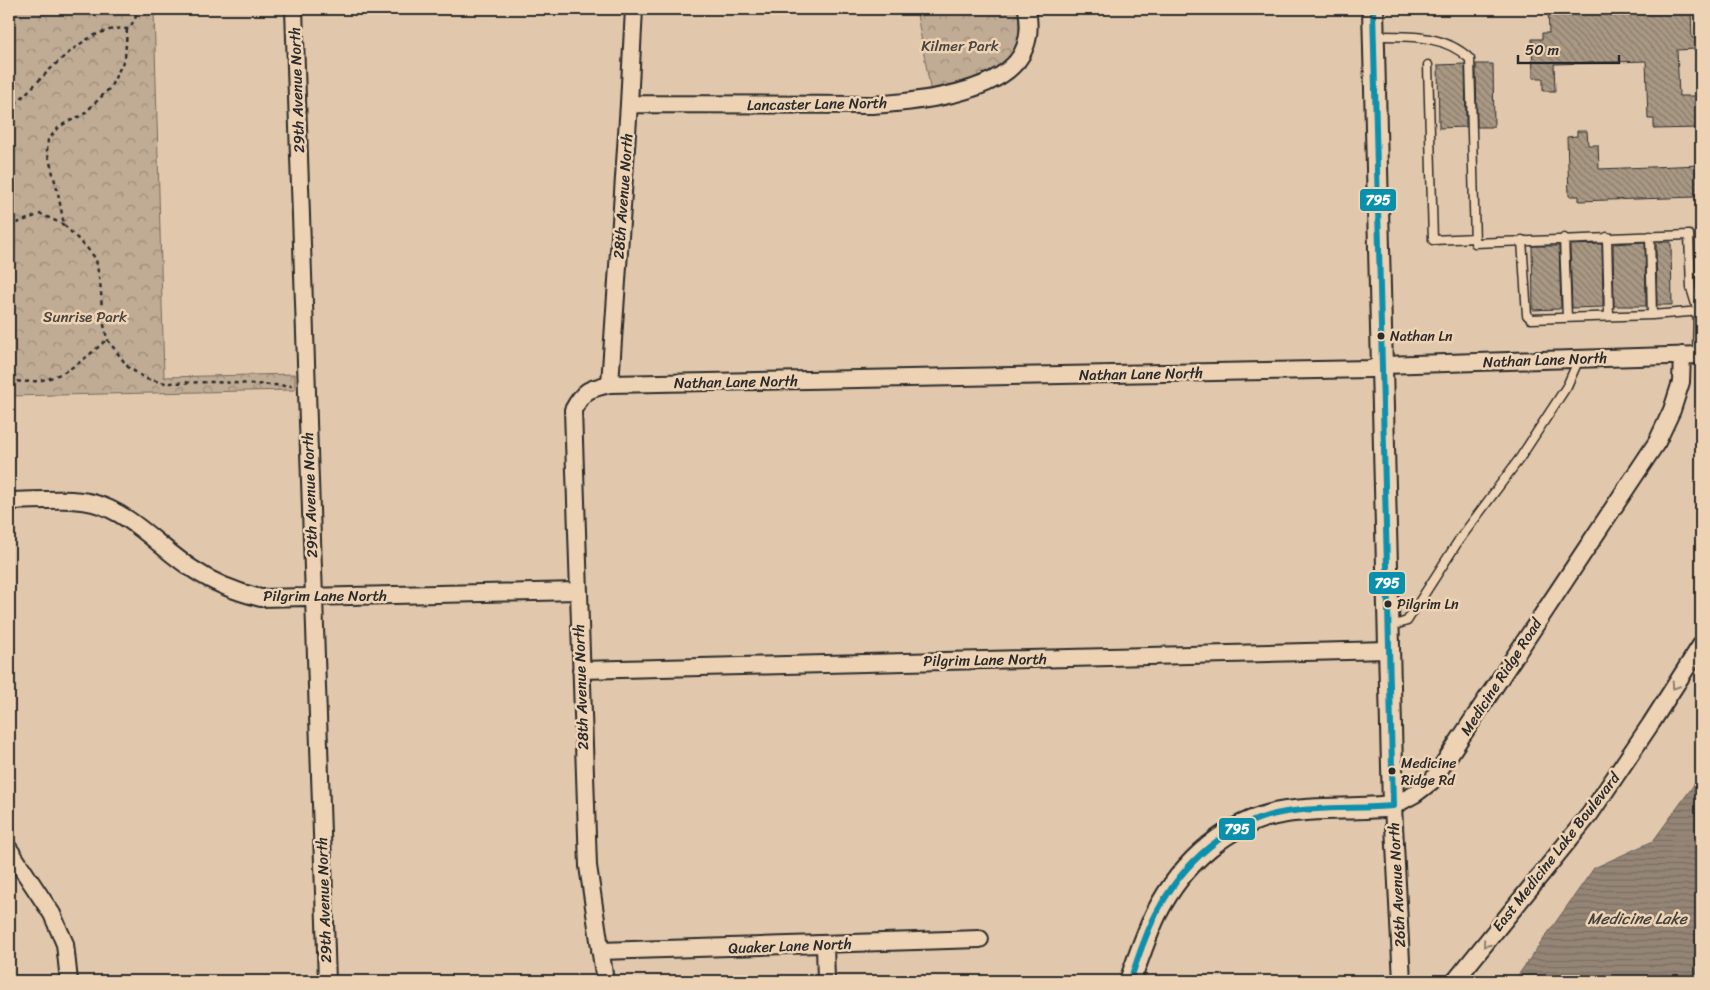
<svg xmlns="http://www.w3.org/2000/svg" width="1710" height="990" font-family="Sriracha,sans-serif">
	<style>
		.park { fill: url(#park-crowns); stroke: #766b60 }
		.water { fill: url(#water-rules); stroke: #6a6158 }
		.building { fill: url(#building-back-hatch); stroke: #2b2b2b }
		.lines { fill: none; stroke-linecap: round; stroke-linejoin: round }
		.service-casing { stroke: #2b2b2b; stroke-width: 11 }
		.minor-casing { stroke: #2b2b2b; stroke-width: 20 }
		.tertiary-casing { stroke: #2b2b2b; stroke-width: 24 }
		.path { stroke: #2b2b2b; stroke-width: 2.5; stroke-dasharray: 4 4; stroke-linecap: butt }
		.service { stroke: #edd2b4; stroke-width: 8 }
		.minor { stroke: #edd2b4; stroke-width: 16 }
		.tertiary { stroke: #edd2b4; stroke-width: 20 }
		.bus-1-casing { stroke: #edd2b4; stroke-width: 10 }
		.bus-1 { stroke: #0990ad; stroke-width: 6 }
		.oneway { stroke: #8c7e70 }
		.bus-dot { fill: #2b2b2b; stroke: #edd2b4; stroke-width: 2 }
		.labels { text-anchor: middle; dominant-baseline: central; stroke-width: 5; stroke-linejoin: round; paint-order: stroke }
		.bus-label { font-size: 14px; fill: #2b2b2b; stroke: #edd2b4; text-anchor: start }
		.park-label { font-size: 15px; fill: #494540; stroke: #edd2b4 }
		.street-label { font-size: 15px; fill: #2b2b2b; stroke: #edd2b4 }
		.water-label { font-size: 16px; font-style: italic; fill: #45423e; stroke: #edd2b4 }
		.line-badge { stroke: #edd2b4; stroke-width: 2 }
		.badge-label { font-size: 14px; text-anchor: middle; font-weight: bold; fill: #fff }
	</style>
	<defs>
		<pattern id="park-crowns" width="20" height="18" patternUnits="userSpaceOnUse" patternTransform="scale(1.25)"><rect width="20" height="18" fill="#c0ab94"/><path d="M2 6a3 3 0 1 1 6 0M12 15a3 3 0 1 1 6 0" fill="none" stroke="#9c8b79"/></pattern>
		<pattern id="water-rules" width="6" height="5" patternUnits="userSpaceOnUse" patternTransform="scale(1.25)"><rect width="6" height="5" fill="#948576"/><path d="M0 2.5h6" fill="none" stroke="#796d61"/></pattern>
		<pattern id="building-back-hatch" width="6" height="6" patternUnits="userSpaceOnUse" patternTransform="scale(1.25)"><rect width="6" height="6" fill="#a89884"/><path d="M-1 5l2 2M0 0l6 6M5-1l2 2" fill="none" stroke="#897c6c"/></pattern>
	</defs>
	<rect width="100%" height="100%" fill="#e1c8ac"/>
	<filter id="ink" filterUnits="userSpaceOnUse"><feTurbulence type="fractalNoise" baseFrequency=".02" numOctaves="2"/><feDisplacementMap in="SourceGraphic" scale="10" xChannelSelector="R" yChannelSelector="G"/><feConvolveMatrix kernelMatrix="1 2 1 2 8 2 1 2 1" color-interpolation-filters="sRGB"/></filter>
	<g filter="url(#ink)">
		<path class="park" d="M9,9H154L164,377L295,374V390L9,396Z
			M916,9H1019C1020,16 1021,24 1020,32C1014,76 966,83 931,93Z"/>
		<path class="water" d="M1701,775V981H1514L1594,868L1653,841Z"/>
		<path class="building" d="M1548,9H1691L1692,38H1696L1697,49L1677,50L1679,96H1701V128L1654,129V119H1648L1646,61L1554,64L1555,91H1543V78H1533L1532,39H1542V33H1549Z
			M1465,64L1466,127L1439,128L1438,65Z
			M1476,64H1493L1494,127H1477Z
			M1577,131H1587L1588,145H1598L1599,169L1701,165V193L1696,194V197L1579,201V196H1569L1567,137L1577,136Z
			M1645,242L1646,306H1614L1613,244Z
			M1656,242H1671L1672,305H1657Z
			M1602,244L1603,307L1572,308L1570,245Z
			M1532,246H1559L1561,308L1559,309L1533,310Z"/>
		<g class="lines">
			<defs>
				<path id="service" d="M1374,36C1407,36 1444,34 1470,59L1475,243L1689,235L1691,288L1698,311L1697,355
					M1428,65L1433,240L1475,238
					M1650,236L1652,315
					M1607,237L1609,316
					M1564,238L1567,318
					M1522,240L1527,315L1531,319L1652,315L1701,311
					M1389,627L1407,621L1459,540L1520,458L1567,386L1579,359"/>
				<path id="minor" d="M294,9L327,981
					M629,104L872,105C914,102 1009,94 1025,47C1030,34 1029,22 1027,9
					M610,384L629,104L634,9
					M9,501C36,501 66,497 93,503C130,512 160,548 191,568C213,583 236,592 261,598L578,591
					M581,670L1389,650
					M9,849L52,914L65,944L69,981
					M825,945L826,981
					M600,951L980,939
					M605,981L588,866L573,410C584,390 588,389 610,384L1370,369L1383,365L1701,355
					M1402,981L1393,806L1415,794L1432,781L1657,442L1672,410L1681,382L1682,355
					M1455,981L1590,814L1650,725L1701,645"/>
				<path id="tertiary" d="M1130,981C1138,959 1146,935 1156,914C1182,863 1228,820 1286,812C1321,807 1357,810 1393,806L1373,9"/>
			</defs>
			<use href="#service" class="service-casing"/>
			<use href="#minor" class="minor-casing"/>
			<use href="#tertiary" class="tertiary-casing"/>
			<path class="path" d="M127,29L125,58L110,88L84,114L60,126L48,140L47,151L58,193L64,225L87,248L96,259L101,290L102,315L107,339L128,367L146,379L166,383L214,382L292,386
				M9,109C39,85 83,23 127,29L132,24L140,9
				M9,226L41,214L64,225
				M9,380C51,388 78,366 107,339"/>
			<use href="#service" class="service"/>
			<use href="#minor" class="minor"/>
			<use href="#tertiary" class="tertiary"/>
			<defs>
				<path id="bus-1" d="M1130,981C1138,958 1145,935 1156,914C1183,862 1228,821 1286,812C1322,806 1358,809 1393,806L1373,9"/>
			</defs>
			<use href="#bus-1" class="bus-1-casing"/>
			<use href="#bus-1" class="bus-1"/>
		</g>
		<defs><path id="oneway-chevron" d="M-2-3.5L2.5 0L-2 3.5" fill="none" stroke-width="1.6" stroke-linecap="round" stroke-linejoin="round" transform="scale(1.25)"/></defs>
		<g class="oneway">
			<use href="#oneway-chevron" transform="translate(1675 686) rotate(123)"/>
			<use href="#oneway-chevron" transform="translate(1486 944) rotate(129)"/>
		</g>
	</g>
	<g class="bus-dot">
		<circle cx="1381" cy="336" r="4.5"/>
		<circle cx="1388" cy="604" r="4.5"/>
		<circle cx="1392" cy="771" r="4.5"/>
	</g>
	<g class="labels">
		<g class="bus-label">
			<text x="1390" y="336">Nathan Ln</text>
			<text x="1397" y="604">Pilgrim Ln</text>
			<text x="1401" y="763">Medicine<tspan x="1401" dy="17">Ridge Rd</tspan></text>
		</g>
		<g class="park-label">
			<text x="960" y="46">Kilmer Park</text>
			<text x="85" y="317">Sunrise Park</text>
		</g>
		<g class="street-label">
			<text transform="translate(297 90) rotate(-92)">29th Avenue North</text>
			<text transform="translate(817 104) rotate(-1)">Lancaster Lane North</text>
			<text transform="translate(623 196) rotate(-86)">28th Avenue North</text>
			<text transform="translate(1545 360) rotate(-2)">Nathan Lane North</text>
			<text transform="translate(1141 374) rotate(-1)">Nathan Lane North</text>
			<text transform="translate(736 382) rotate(-1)">Nathan Lane North</text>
			<text transform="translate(310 495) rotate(-92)">29th Avenue North</text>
			<text x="325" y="596">Pilgrim Lane North</text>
			<text transform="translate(985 660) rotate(-1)">Pilgrim Lane North</text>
			<text transform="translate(1501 677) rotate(-57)">Medicine Ridge Road</text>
			<text transform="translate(581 687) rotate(-92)">28th Avenue North</text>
			<text transform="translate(1556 852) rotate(-52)">East Medicine Lake Boulevard</text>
			<text transform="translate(1397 885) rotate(-93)">26th Avenue North</text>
			<text transform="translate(324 900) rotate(-92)">29th Avenue North</text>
			<text transform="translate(790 946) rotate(-2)">Quaker Lane North</text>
		</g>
		<g class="water-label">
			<text x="1637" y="918">Medicine Lake</text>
		</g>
	</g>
	<g class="line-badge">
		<rect x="1359" y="188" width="38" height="24" rx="5" fill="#0990ad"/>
		<rect x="1368" y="571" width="38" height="24" rx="5" fill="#0990ad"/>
		<rect x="1218" y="817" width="38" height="24" rx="5" fill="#0990ad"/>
	</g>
	<g class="badge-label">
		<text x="1378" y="205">795</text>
		<text x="1387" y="588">795</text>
		<text x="1237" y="834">795</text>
	</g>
	<rect width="1710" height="990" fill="none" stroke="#edd2b4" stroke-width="30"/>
	<rect x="15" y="15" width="1680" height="960" fill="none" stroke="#2b2b2b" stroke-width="2" filter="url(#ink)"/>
	<path d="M1518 55v8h101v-8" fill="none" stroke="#2b2b2b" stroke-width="2.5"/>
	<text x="1525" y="55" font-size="15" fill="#2b2b2b" stroke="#edd2b4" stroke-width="4" paint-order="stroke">50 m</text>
</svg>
